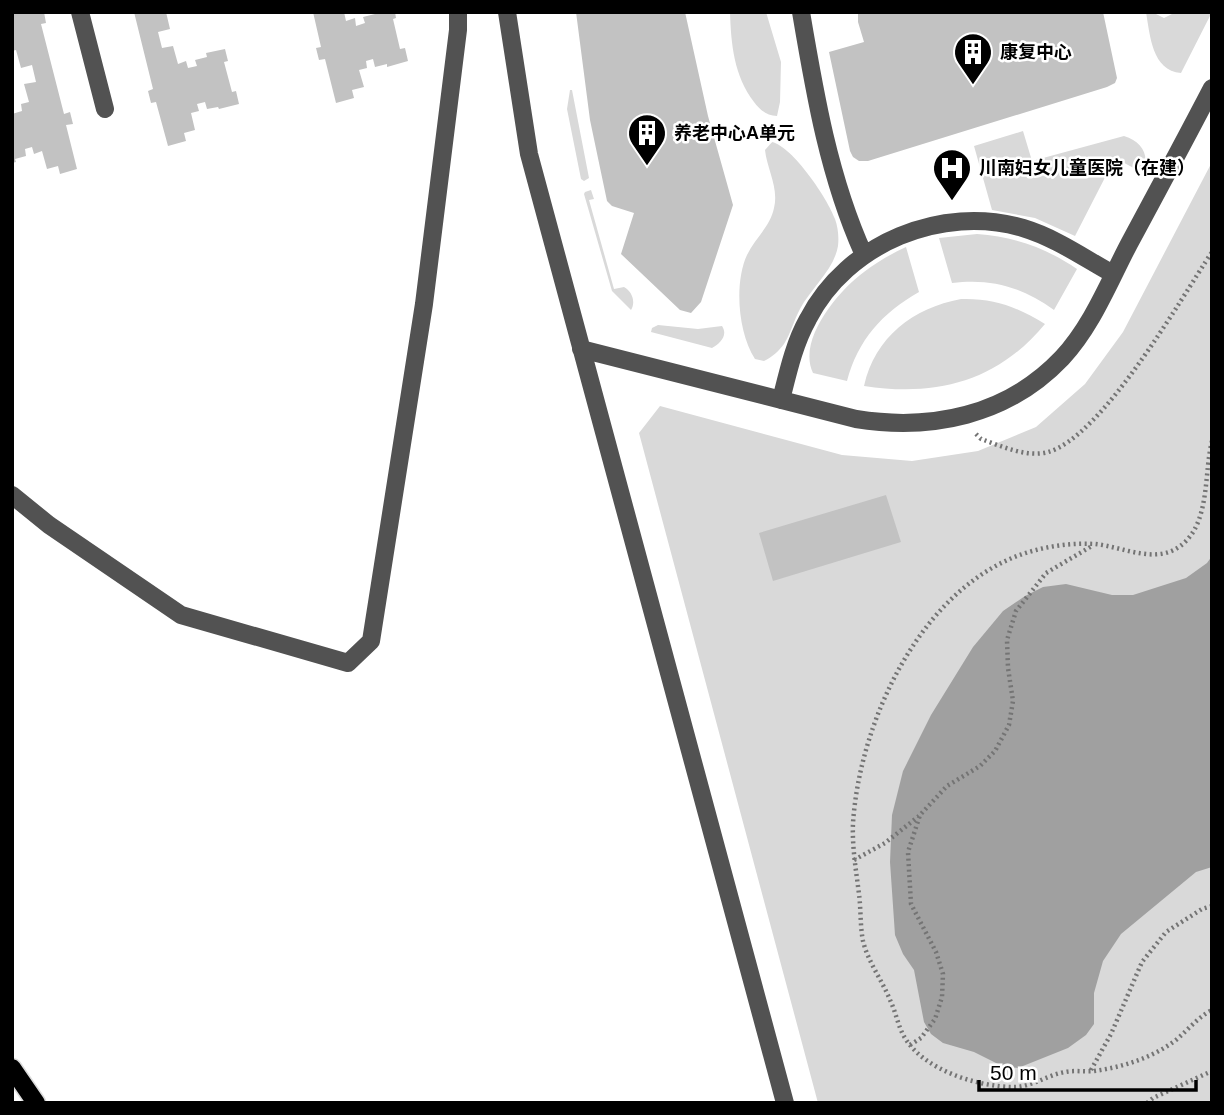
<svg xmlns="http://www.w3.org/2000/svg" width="1224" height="1115" font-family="Helvetica,'Noto Sans SC',sans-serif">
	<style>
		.green { fill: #d9d9d9 }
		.water { fill: #a0a0a0 }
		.building { fill: #c2c2c2 }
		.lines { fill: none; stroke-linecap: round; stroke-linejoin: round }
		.major-casing { stroke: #dbdbdb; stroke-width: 21 }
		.path { stroke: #747474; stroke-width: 4.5; stroke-dasharray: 2 3.5; stroke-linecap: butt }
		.minor { stroke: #525252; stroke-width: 18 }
		.major { stroke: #000; stroke-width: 18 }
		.labels { text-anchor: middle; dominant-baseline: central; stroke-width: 5; stroke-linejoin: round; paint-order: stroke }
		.poi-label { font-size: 18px; font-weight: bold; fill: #000; stroke: #fff; text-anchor: start }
	</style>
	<rect width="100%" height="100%" fill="#fff"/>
	<path class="green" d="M730,12H766L781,62L780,102L777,116C767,116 760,110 754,102C734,76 731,44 730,12Z
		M1146,12H1152L1164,18L1176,12H1212L1181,73C1152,71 1150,35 1146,12Z
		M570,90H572L589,178L584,181L581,179L567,109Z
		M1023,131L1032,161L1124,136C1142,142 1150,154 1143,173L1115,158L1075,236L1035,218L992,210L974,146Z
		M772,142C793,147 828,199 835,219C838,227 839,237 838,246C834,270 811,288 800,309C794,320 791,333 784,344C779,351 772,357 764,361L755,359C738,333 734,283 747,255C755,238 770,227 774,208C779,188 767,169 765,150Z
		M1212,162V1103H818L639,433L660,406L842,455L912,461L978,451L1036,427L1085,384L1123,332Z
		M591,190L594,199L589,200L614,289L624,287C632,291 636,302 631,310L612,291L584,194L585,192Z
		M977,234C1015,237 1046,248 1077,269L1054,310C1022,287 991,278 952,283L939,238Z
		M906,247L919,292C882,313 858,340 847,381L813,373C797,340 838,291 864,272C877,262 891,254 906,247Z
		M961,299C994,298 1017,307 1045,324C997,382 936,397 864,386C875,337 913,308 961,299Z
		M658,325L698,329L722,326C728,335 721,343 712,348L651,332L652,328Z"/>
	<path class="water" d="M1212,556V867L1196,872L1121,934L1103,961L1094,993V1024L1086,1035L1068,1048L1018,1068L1002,1066L974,1052L943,1043L931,1034L924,1022L914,970L903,954L895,935L890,862L892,815L903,771L931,715L973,647L1003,611L1025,596L1043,587L1066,584L1112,595H1133L1186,578L1207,563Z"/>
	<path class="building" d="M12,12H44L46,23L41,24L64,114L70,112L73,124L66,125L77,169L60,174L58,166L47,169L42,151L34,154L32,147L25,149L26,156L15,159L16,162L12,163V114L22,111L21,104L29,102L24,84L36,82L32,65L21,68L16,50L12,51Z
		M134,12H166L170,29L158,32L162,48L173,46L178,64L186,61L188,68L197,66L195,60L207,57L206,53L225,49L228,61L224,62L232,92L236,91L239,104L219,109L218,107L207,109L205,102L197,104L199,111L191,113L195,130L184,133L186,141L168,146L156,102L151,103L148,91L153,89Z
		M313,12H344L346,21L355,18L356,26L365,23L363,17L375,14L374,12H395L396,18L393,19L400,49L405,48L408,61L387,67V64L375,67L373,59L366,61L367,68L359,70L364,87L352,90L354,98L336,103L325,59L319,60L316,48L321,47Z
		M576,12H685L708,116L733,205L701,302L691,313L680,310L621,254L634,213L612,206L607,201L590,120Z
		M858,12H1103L1117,78L1115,83L1107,87L868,161H859L853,157L850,151L829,52L864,42L858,22Z
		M886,495L901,542L773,581L759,533Z"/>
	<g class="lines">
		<defs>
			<path id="major" d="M12,1068L36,1103"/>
		</defs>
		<use href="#major" class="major-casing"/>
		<path class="path" d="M976,434L981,439C1001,446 1027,458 1048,452C1102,437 1180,300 1212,252
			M1212,441C1204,472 1210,518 1185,542C1159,567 1125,547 1095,544C1076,543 1055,545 1036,550C925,578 860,718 853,823C852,847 856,870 859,894C861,909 860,926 863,941C868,962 882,980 890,1000C896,1012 898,1027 905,1038C924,1070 978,1087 1014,1087C1032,1087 1047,1075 1065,1072C1074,1070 1084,1072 1094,1071C1123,1067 1152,1058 1176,1040C1189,1029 1197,1018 1212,1010
			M854,860L885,843L919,816
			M910,1045L921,1038L935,1019L942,997L943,974L936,952L911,904L908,852L920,815L947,786L980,766L995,751L1009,725L1013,701L1008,668L1007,640L1016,611L1046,573L1092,546
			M1091,1070L1111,1034L1142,962L1166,932L1202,909L1212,906
			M1147,1103L1153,1098L1212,1071"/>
		<path class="minor" d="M80,12L105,109
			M507,12L529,154L785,1103
			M801,12C815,95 829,178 864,255
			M581,349L856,419C931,431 1007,416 1062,358C1092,326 1109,282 1129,244C1157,192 1185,140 1212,88
			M781,400C788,372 794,344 808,319C847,243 942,204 1023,228C1056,238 1084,258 1113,274
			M12,495L49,525L181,615L348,663L371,641L424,304L458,30V12"/>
		<use href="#major" class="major"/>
	</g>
	<defs>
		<symbol id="building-pin" viewBox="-11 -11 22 30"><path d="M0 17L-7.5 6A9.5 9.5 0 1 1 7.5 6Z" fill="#000" stroke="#fff"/><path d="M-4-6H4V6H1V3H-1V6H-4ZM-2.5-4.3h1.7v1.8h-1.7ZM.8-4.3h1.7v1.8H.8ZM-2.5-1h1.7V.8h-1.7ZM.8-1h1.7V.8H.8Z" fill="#fff"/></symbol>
		<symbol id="hospital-pin" viewBox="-11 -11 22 30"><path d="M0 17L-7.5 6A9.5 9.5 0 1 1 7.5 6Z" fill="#000" stroke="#fff"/><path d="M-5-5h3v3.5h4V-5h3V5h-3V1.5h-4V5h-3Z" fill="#fff"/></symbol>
	</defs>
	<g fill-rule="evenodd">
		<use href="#building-pin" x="951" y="30" width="44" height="60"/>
		<use href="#building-pin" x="625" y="111" width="44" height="60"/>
		<use href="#hospital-pin" x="930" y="146" width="44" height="60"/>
	</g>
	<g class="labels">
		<g class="poi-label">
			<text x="1000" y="52">康复中心</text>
			<text x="674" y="133">养老中心A单元</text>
			<text x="979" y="168">川南妇女儿童医院（在建）</text>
		</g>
	</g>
	<rect width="1224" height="1115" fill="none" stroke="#000000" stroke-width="28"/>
	<path d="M979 1080v10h217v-10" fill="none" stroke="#000000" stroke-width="3.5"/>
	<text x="990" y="1080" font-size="21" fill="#000000" stroke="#ffffff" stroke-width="5" paint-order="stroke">50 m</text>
</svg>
